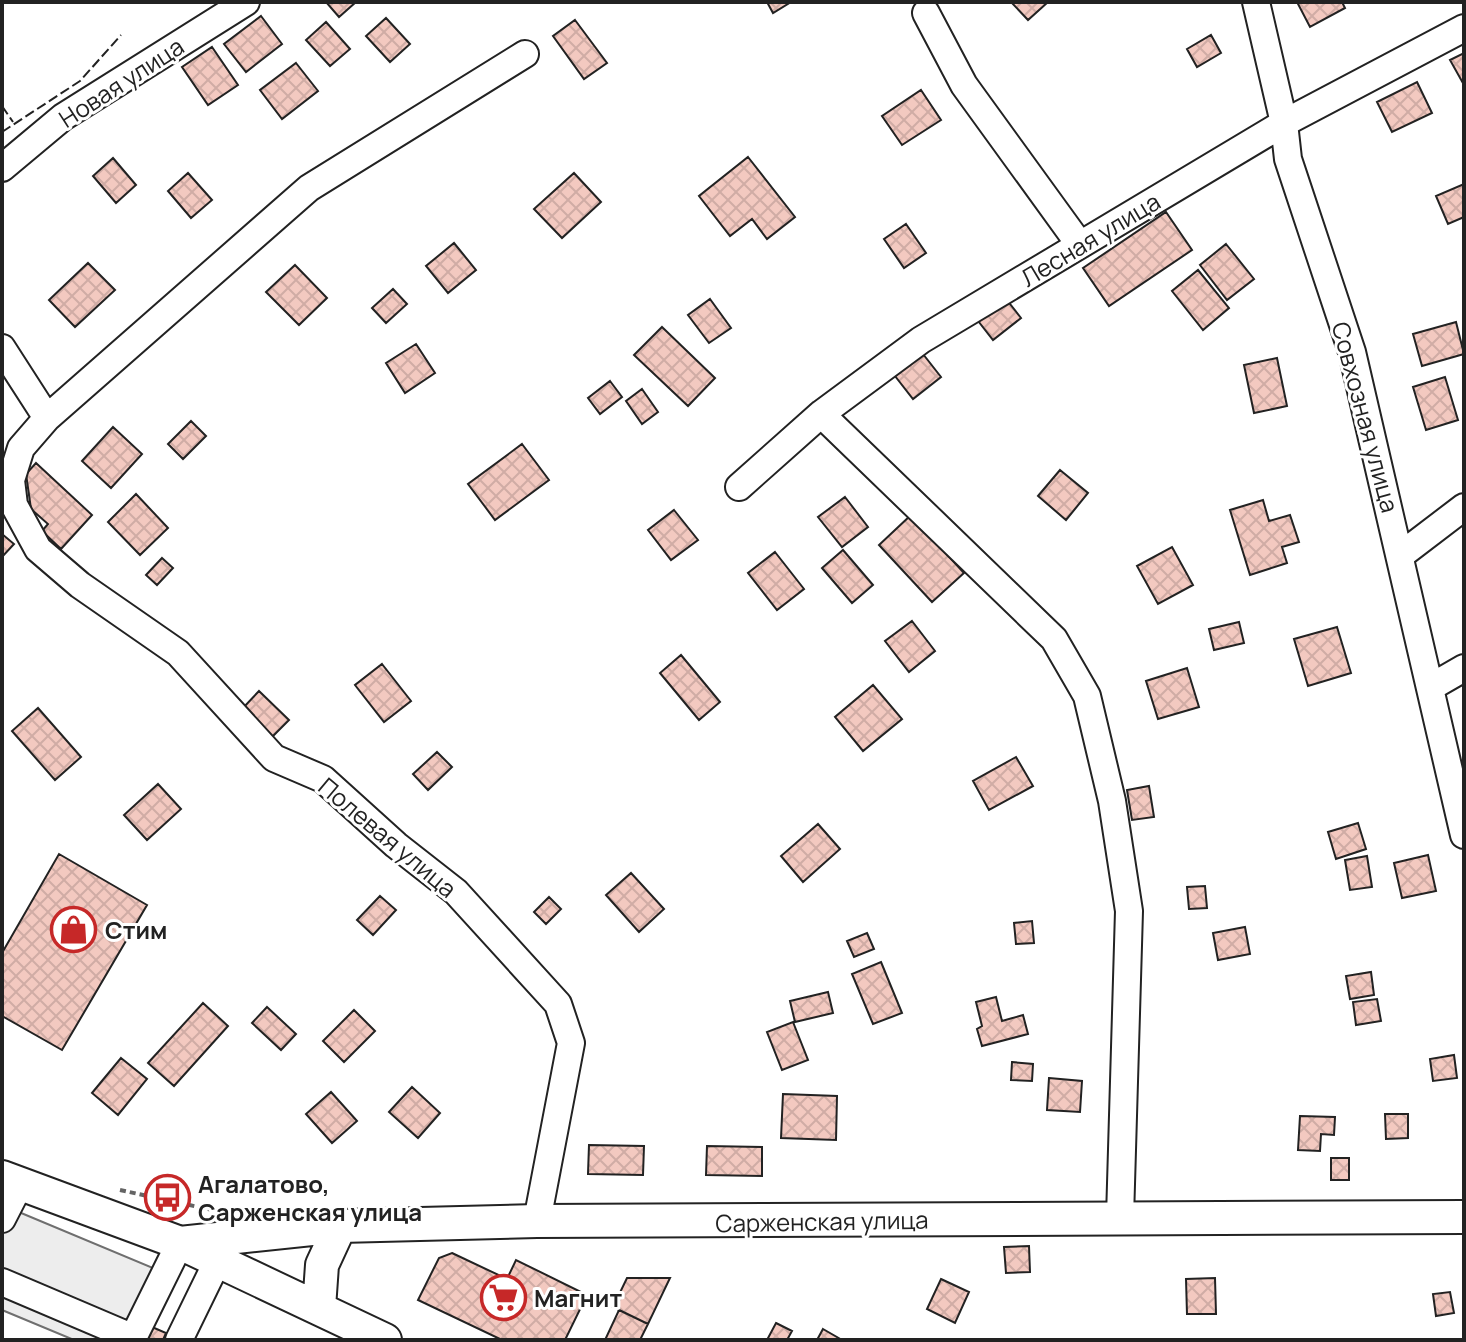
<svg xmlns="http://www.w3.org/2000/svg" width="1466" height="1342" font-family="Manrope,sans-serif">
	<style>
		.parking { fill: #ededed; stroke: #6f6f6f; stroke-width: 2 }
		.building { fill: url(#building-cross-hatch); stroke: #222; stroke-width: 2 }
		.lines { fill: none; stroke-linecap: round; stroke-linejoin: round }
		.minor-casing { stroke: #222; stroke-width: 30 }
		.major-casing { stroke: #222; stroke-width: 36 }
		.path { stroke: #646464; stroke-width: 4; stroke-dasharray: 6 4; stroke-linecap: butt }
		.minor { stroke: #fff; stroke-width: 26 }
		.major { stroke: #fff; stroke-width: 32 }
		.fence { stroke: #222; stroke-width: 2; stroke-dasharray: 10 4; stroke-linecap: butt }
		.labels { text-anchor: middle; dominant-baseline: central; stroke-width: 6; stroke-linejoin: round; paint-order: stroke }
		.street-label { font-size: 24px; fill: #222; stroke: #fff }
		.poi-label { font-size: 24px; font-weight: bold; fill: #222; stroke: #fff; text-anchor: start }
	</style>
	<defs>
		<pattern id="building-cross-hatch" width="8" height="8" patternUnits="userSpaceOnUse" patternTransform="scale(2)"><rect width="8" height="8" fill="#f3c9c0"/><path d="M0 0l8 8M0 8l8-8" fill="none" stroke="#d0aca5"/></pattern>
	</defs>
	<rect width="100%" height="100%" fill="#fff"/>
	<path class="parking" d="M2,1205L172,1276L141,1340H74L2,1310Z"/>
	<path class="building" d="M326,2H356L339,17Z
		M767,2H791L773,13Z
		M1011,2H1048L1028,20Z
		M1297,2H1342L1345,8L1310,27Z
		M261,16L282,44L246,72L224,44Z
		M386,18L410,44L390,62L366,36Z
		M575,20L607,63L584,79L553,36Z
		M326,22L350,49L330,66L306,40Z
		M1211,35L1221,53L1197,67L1187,49Z
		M212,47L238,85L208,105L182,67Z
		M1464,53V85L1450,60Z
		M296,63L318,91L282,119L260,90Z
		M1417,82L1432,113L1392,132L1377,102Z
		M921,90L941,120L902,145L882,116Z
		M748,157L795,217L767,239L752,219L730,236L699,196Z
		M113,158L136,185L116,203L93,176Z
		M188,173L212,200L191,218L168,191Z
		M574,173L601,202L562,238L534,209Z
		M1464,184V217L1448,224L1436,196Z
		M1166,212L1192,250L1109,306L1083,268Z
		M906,224L926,253L904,268L884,239Z
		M454,243L476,270L448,293L426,266Z
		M1226,244L1254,279L1227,300L1200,265Z
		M88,263L115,290L75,327L49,300Z
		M295,265L327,298L299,325L266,292Z
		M1198,270L1229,308L1203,330L1172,291Z
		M393,289L407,304L386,323L372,308Z
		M1003,295L1021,318L993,340L975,317Z
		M710,299L731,328L709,343L688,315Z
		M1456,322L1464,354L1422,366L1413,334Z
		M662,327L715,378L688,406L634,355Z
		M416,344L435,373L405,393L386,363Z
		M923,354L941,377L913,399L895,376Z
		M1277,358L1287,406L1254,413L1244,365Z
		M1445,377L1458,420L1426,430L1413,387Z
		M610,381L622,397L600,414L588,398Z
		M642,389L658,412L642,424L626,401Z
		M191,421L206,436L183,459L168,444Z
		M113,427L142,454L111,488L82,461Z
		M522,444L549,480L495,520L468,484Z
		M36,463L92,515L61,549L42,531L48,524L31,509L26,474Z
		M1060,470L1088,493L1066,520L1038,496Z
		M136,494L168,528L140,555L108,522Z
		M845,497L868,527L842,547L818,517Z
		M1263,500L1269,521L1290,515L1299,542L1282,547L1287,563L1250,575L1230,510Z
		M674,510L698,540L671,560L648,530Z
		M911,515L964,573L932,602L879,545Z
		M2,534L14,544L2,557Z
		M1172,547L1193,585L1158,604L1137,566Z
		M843,550L873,585L852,603L822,568Z
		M775,552L804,589L777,610L748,573Z
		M162,558L173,568L157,585L146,575Z
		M912,621L935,651L909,672L885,641Z
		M1239,622L1244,643L1214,650L1209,629Z
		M1337,627L1351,673L1308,686L1294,639Z
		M681,655L720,702L699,720L660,673Z
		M382,664L411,701L384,722L355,685Z
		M1187,668L1199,707L1158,719L1146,681Z
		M873,685L902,719L863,751L835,717Z
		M259,691L289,720L271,738L242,709Z
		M38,708L81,757L55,780L12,731Z
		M437,752L452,767L428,790L413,774Z
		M1016,757L1033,786L989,810L973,781Z
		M158,784L181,809L147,840L124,815Z
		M1149,786L1154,817L1132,820L1127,790Z
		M1358,823L1366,849L1336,859L1328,832Z
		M818,824L840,849L803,882L781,856Z
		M59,854L147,905L62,1050L2,1016V953Z
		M1428,855L1436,891L1402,898L1394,863Z
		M1367,856L1372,887L1350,890L1345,860Z
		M631,873L664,909L639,932L606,895Z
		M1205,886L1207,908L1189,909L1187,887Z
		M380,896L396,910L373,935L357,920Z
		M549,897L561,909L546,924L534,912Z
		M1032,921L1034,943L1016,944L1014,923Z
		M1245,927L1250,954L1218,960L1213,933Z
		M867,933L874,949L854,957L847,941Z
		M881,962L902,1013L873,1024L852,974Z
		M1371,972L1374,995L1350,999L1346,976Z
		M828,992L833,1013L795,1022L790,1001Z
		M996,997L1002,1021L1023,1015L1028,1034L982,1046L977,1029L982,1026L976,1002Z
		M1377,999L1381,1021L1356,1025L1353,1002Z
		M203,1003L228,1026L174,1086L148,1063Z
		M267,1007L296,1034L281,1050L252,1023Z
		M354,1010L375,1031L344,1062L323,1041Z
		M793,1022L808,1060L782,1070L767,1032Z
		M1454,1055L1457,1078L1433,1081L1430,1059Z
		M121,1058L147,1079L118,1115L92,1093Z
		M1012,1062L1033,1064L1032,1081L1011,1080Z
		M1049,1078L1082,1081L1080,1112L1047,1110Z
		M412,1087L440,1113L418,1138L389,1112Z
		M331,1092L357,1121L332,1143L306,1114Z
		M783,1094L837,1096L836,1140L781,1138Z
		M1385,1114H1408V1138L1386,1139Z
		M1300,1116L1335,1117L1334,1135L1321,1134L1320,1151L1298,1150Z
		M589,1145L644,1146L643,1175L588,1174Z
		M707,1146L762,1147V1176L706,1175Z
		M1331,1158H1349V1180H1331Z
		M1029,1246L1030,1272L1006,1273L1004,1247Z
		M452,1253L507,1279L516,1260L587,1295L565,1340H502L418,1300L439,1258Z
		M627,1278H670L648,1324L613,1307Z
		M1215,1278L1216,1314H1187L1186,1279Z
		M941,1279L969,1292L955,1323L927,1309Z
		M1450,1292L1454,1313L1436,1316L1433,1294Z
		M619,1310L648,1324L640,1340H605Z
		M776,1323L792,1331L787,1340H767Z
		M152,1327L166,1333L163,1340H146Z
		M823,1329L842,1340H817Z"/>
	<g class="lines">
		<defs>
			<path id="minor" d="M1256,2L1284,123L1288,159L1352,352L1464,835
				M926,13L964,85L1080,245
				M2,168L63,117L246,2
				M2,348L47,418L309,188L525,54
				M821,414L1054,639L1087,696L1112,801L1129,911L1120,1218
				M47,418L21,448L11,480L14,505L38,549L80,585L178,653L274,758L323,779L396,845L456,892L558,1004L571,1043L537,1221
				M739,487L821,414L921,340L1284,123L1464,28
				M1401,555L1464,507
				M1431,687L1464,668
				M2,1219L20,1184
				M2,1282L129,1336L135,1334L180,1243
				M179,1340L218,1260"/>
			<path id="major" d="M2,1177L180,1243L385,1340
				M180,1243L340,1226L537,1221L1464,1217
				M319,1308L322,1265L340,1226"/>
		</defs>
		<use href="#minor" class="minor-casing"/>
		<use href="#major" class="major-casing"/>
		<path class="path" d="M120,1190L217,1211"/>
		<use href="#minor" class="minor"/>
		<use href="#major" class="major"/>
		<path class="fence" d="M2,106L13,122
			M2,132L80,81L121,35"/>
	</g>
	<defs>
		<symbol id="shop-ring" viewBox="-11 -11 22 22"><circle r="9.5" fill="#fff" stroke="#c62828" stroke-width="1.5"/><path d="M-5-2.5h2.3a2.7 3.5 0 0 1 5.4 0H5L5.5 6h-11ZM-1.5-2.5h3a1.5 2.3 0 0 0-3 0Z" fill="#c62828"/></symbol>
		<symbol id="bus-ring" viewBox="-11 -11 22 22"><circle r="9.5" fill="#fff" stroke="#c62828" stroke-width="1.5"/><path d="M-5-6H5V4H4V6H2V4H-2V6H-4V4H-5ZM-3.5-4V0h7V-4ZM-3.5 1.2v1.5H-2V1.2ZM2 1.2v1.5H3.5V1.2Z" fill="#c62828"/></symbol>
		<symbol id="supermarket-ring" viewBox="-11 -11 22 22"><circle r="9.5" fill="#fff" stroke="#c62828" stroke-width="1.5"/><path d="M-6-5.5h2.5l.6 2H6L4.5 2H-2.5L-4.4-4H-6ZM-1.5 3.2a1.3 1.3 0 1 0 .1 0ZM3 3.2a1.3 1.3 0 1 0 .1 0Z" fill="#c62828"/></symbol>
	</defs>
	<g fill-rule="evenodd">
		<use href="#shop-ring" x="48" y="904" width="51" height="51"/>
		<use href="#bus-ring" x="142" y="1172" width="51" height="51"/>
		<use href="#supermarket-ring" x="478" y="1272" width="51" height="51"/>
	</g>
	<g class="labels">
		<g class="street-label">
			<text transform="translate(121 82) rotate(-33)">Новая улица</text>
			<text transform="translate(1090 239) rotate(-31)">Лесная улица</text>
			<text transform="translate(1366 417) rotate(75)">Совхозная улица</text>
			<text transform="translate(388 837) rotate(40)">Полевая улица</text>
			<text transform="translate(822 1221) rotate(-1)">Сарженская улица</text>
		</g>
		<g class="poi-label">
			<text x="105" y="929">Стим</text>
			<text x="198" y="1183">Агалатово,<tspan x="198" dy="28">Сарженская улица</tspan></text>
			<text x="534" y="1297">Магнит</text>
		</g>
	</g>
	<rect width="1466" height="1342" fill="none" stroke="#222222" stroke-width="8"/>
</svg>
